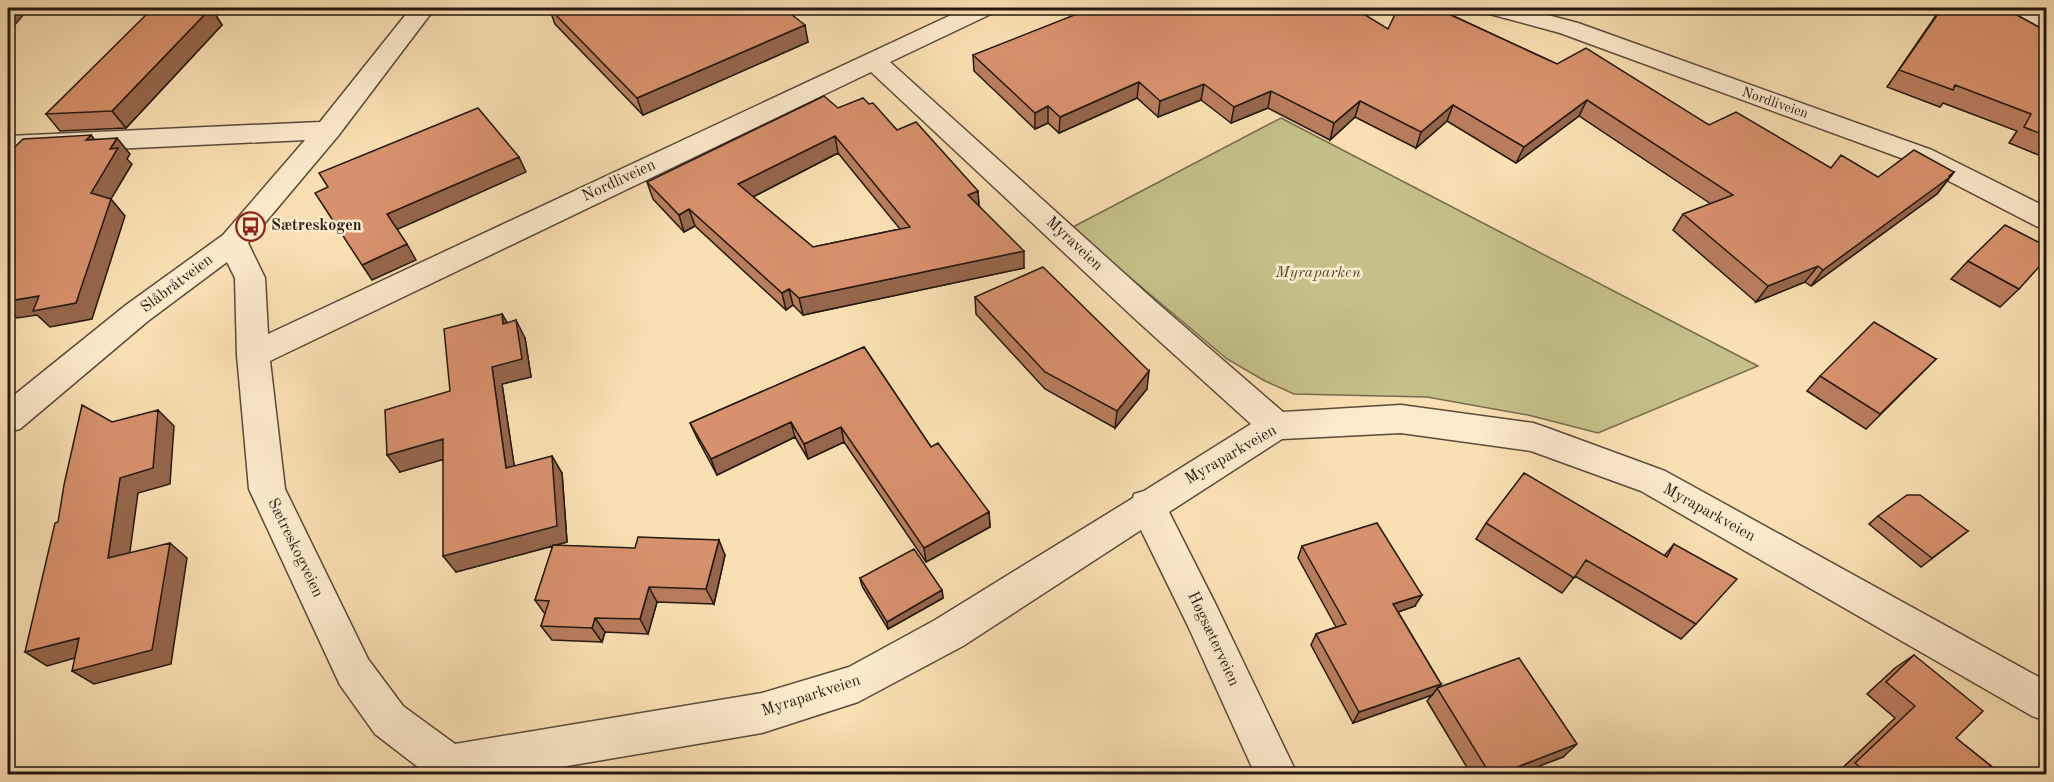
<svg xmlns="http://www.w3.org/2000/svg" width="2054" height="782" font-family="'Old Standard TT',serif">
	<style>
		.green { fill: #c4c087; stroke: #746c4c; stroke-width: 1.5 }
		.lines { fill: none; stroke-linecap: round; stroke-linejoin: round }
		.street-casing { stroke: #594a39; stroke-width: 3 }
		.street { fill: #fbeacc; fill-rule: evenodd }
		.wall { fill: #b97d5d; stroke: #241811; stroke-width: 1.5; fill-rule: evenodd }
		.shaded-wall { fill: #96664c; stroke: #241811; stroke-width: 1.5 }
		.building { fill: #d7916c; stroke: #241811; stroke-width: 1.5; fill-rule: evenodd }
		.labels { text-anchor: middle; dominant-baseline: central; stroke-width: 5; stroke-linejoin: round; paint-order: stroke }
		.far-street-label { font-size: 14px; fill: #241811; stroke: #fbeacc }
		.street-label { font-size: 16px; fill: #241811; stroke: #fbeacc }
		.poi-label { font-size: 16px; font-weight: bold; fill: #241811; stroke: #fbeacc; text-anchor: start }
		.park-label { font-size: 16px; font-style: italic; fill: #544a34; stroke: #fbeacc }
	</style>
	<rect width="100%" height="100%" fill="#f9dfb1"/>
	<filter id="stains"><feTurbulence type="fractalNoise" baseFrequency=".00333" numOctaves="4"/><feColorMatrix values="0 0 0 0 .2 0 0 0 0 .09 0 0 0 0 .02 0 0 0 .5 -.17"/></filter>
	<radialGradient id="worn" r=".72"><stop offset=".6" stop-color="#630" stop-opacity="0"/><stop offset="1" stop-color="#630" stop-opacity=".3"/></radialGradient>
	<path class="green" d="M1281,118L1758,366L1598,433L1528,415L1427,397L1294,394L1265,381L1227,359L1071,228Z"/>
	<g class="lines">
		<defs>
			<path id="street" d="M411,8H435L338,136L248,243L265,278L268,334L966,8H996L993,13L890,62L1156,302L1283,412L1401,405L1533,423L1545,427L1665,471L2046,681V721L2032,716L1641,491L1531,451L1401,433L1282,439L1169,512L1215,603L1297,774H1255L1188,626L1141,530L963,646L858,702L762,733L520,774H427L375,734L340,685L249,489L237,355L235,278L227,262L148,321L20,429L8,432V400L126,305L223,235L305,140L8,154V136L320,122ZM871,72L1134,318L1251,424L1144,491L1134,494L1133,498L935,620L849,667L762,693L455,744L403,706L368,659L285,489L270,361Z
				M1483,8H1521L1578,23L1932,150L2046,207V229L2036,226L1912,162L1560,33L1486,13Z
				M2009,8H2039L2046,12V28C2034,26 2016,19 2009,8Z"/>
		</defs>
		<use href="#street" class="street-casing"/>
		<use href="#street" class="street"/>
	</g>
	<path class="wall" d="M211,8L222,25L126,128L60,131L46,114Z
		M549,8L793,16L808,42L643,115L555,24Z
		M1941,8H2004L2046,31V158L2009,143L2017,131L1943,103L1940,107L1887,87Z
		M1445,12L1557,64L1709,125L1831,168L1878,177L1954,172L1937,194L1811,286L1805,282L1756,302L1673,230L1683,214L1711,204L1579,116L1516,163L1447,121L1416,148L1355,117L1330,140L1268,108L1231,123L1201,100L1158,117L1137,98L1059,133L1048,123L1035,129L974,71L973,55L1388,29Z
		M869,104L897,130L978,191L979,206L1024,268L803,315L793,305L786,310L695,226L684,232L653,199L647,182L838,108ZM838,153L900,229L813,247L753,197Z
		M1968,261L2019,289L2000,307L1951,279Z
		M975,297L1147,389L1115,428L1045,389L976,314Z
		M502,314L507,323L525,338L531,377L502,384L514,466L562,473L567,542L557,545L725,555L714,604L657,602L648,634L605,632L602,642L552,640L541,626L545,614L535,600L553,546L456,572L443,459L400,472L450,391Z
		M864,347L931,447L989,512L990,527L926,562L844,442L808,459L795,437L717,475L697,438L690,423Z
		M1936,359L1866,429L1807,391L1820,376Z
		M2046,479V486L2043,484Z
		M1878,516L1968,531L1921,567L1869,524Z
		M1486,523L1664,556L1674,544L1696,624L1681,639L1575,576L1562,593L1476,539Z
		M1302,546L1415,606L1398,612L1441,684L1438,688L1563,757L1518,774H1471L1427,701L1432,695L1353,723L1311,645L1316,634L1336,627L1298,558Z
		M860,578L942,590L943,598L888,629L862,586Z
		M1914,655L1956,738L2001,774H1836L1895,718L1867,694L1895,668Z"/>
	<path class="shaded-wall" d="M8,8H29L8,33Z
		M211,8L222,25L126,128L112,111Z
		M782,8H792L794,20Z
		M805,25L808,42L643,115L637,98Z
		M1139,82L1137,98L1059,133L1060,117Z
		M1204,84L1201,100L1158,117L1160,101Z
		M1271,91L1268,108L1231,123L1234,107Z
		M1587,100L1579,116L1516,163L1524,147Z
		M1360,101L1355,117L1330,140L1334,123Z
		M1453,105L1447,121L1416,148L1421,132Z
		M1048,106V123L1035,129V113Z
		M91,135L104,152L86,140Z
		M835,136L838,153L743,202L738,184Z
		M117,138L130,154L127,159L132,164L105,209L91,193L110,149Z
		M519,157L526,172L396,230L387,214Z
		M1954,172L1937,194L1811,286L1823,270Z
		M978,191L979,208L968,195Z
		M111,199L125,216L92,319L50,327L37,315L17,318L8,310V301L39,296Z
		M689,209L695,226L684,232L679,215Z
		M407,244L416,260L372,280L362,265Z
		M1024,251V268L803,315L799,298Z
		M1818,266L1805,282L1756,302L1768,286Z
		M789,289L793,305L786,310L782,293Z
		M502,314L512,331L503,324Z
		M516,320L525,338L531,377L502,384L517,484L506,468L492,367Z
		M1149,371L1147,389L1115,428L1117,411Z
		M158,410L174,426L170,484L138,493L127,573L108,558L120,478Z
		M791,422L795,437L717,475L711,459Z
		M841,427L844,442L808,459L804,444Z
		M443,439L455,456L400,472L387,455Z
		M552,456L562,473L567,542L456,572L443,556Z
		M989,512L990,527L926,562L924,548Z
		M719,540L725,555L714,604L706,589Z
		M170,543L187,558L171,664L94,684L72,671Z
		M649,587L657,602L648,634L640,619Z
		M942,590L943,598L888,629L887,622Z
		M1422,595L1415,606L1387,616L1393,604Z
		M595,618L605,632L602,642L592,628Z
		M79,638L100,651L47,666L25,652Z
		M1441,684L1432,695L1353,723L1359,712Z
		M1577,744L1563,757L1518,774H1499Z"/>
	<path class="building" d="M153,8H211L112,111L46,114Z
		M549,8H783L805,25L637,98Z
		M1092,8H1354L1388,29L1398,8H1446L1444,12L1557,64L1586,48L1709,125L1736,112L1831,168L1841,155L1878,177L1914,150L1954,172L1949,176L1950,177L1823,270L1818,266L1768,286L1683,214L1733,195L1587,100L1524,147L1453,105L1421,132L1360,101L1334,123L1271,91L1234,107L1204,84L1160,101L1139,82L1060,117L1048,106L1035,113L973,55Z
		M1942,8H2004L2046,31V136L2024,127L2031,114L1955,85L1953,90L1899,70Z
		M824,96L838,108L863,98L869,104L873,103L897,130L916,122L978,191L968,195L1024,251L799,298L789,289L782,293L689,209L679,215L647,182ZM835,136L910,227L813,247L738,184Z
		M478,108L519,157L387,214L407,244L362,265L315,193L328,187L319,173Z
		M91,135L86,140L117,138L110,149L118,148L91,193L111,199L76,303L33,311L39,296L8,301V284L11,276H8V150H12L23,139Z
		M2005,225L2046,246V259L2019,289L1968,261Z
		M1043,267L1149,371L1117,411L1045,372L975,297Z
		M502,314L503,324L516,320L522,359L492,367L506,468L552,456L557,526L443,556V439L387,455L385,410L450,391L444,329Z
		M1874,322L1936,359L1880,414L1820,376Z
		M864,347L931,447L938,443L989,512L924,548L841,427L804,444L791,422L711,459L690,423Z
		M82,405L112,422L158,410L153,468L120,478L108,558L170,543L152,650L72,671L79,638L25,652L55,523L58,522L64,485Z
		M1524,473L1667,557L1674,544L1737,579L1696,624L1586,560L1574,578L1486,523Z
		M1907,495H1920L1968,531L1932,558L1878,516Z
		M1377,523L1422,595L1393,604L1441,684L1359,712L1316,634L1346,624L1302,546Z
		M638,537L719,540L706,589L649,587L640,619L595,618L592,628L541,626L549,601L535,600L553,545L635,548Z
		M914,549L942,590L887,622L860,578Z
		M1914,655L1983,711L1956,738L2001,774H1869L1855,763L1915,706L1886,682Z
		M1519,658L1577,744L1499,774H1490L1437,688Z"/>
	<defs>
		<symbol id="bus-ring" viewBox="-11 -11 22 22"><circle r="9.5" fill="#fbeacc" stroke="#8f2418" stroke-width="1.5"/><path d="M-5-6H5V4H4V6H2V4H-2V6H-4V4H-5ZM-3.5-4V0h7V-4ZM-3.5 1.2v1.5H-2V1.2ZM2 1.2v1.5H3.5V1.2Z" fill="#8f2418"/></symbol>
	</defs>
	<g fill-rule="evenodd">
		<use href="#bus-ring" x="234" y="210" width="33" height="33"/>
	</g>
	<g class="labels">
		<g class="far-street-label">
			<text transform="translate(1775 103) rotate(19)">Nordliveien</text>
		</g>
		<g class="street-label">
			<text transform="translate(619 181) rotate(-25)">Nordliveien</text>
			<text transform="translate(1074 244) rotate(43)">Myraveien</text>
			<text transform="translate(177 284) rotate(-37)">Slåbråtveien</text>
			<text transform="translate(1231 455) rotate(-30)">Myraparkveien</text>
			<text transform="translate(1709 513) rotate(29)">Myraparkveien</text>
			<text transform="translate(295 548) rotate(64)">Sætreskogveien</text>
			<text transform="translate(1213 639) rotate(65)">Høgsæterveien</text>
			<text transform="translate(811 696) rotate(-18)">Myraparkveien</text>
		</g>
		<g class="poi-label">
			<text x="271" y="226">Sætreskogen</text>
		</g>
		<g class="park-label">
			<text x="1318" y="273">Myraparken</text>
		</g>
	</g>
	<rect width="2054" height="782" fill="none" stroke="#f9dfb1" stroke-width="30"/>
	<rect x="9" y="9" width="2036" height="764" fill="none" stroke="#241811" stroke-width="3"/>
	<rect x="15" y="15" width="2024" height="752" fill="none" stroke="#241811" stroke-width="1.5"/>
	<rect width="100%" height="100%" filter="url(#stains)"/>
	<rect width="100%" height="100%" fill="url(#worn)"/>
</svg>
